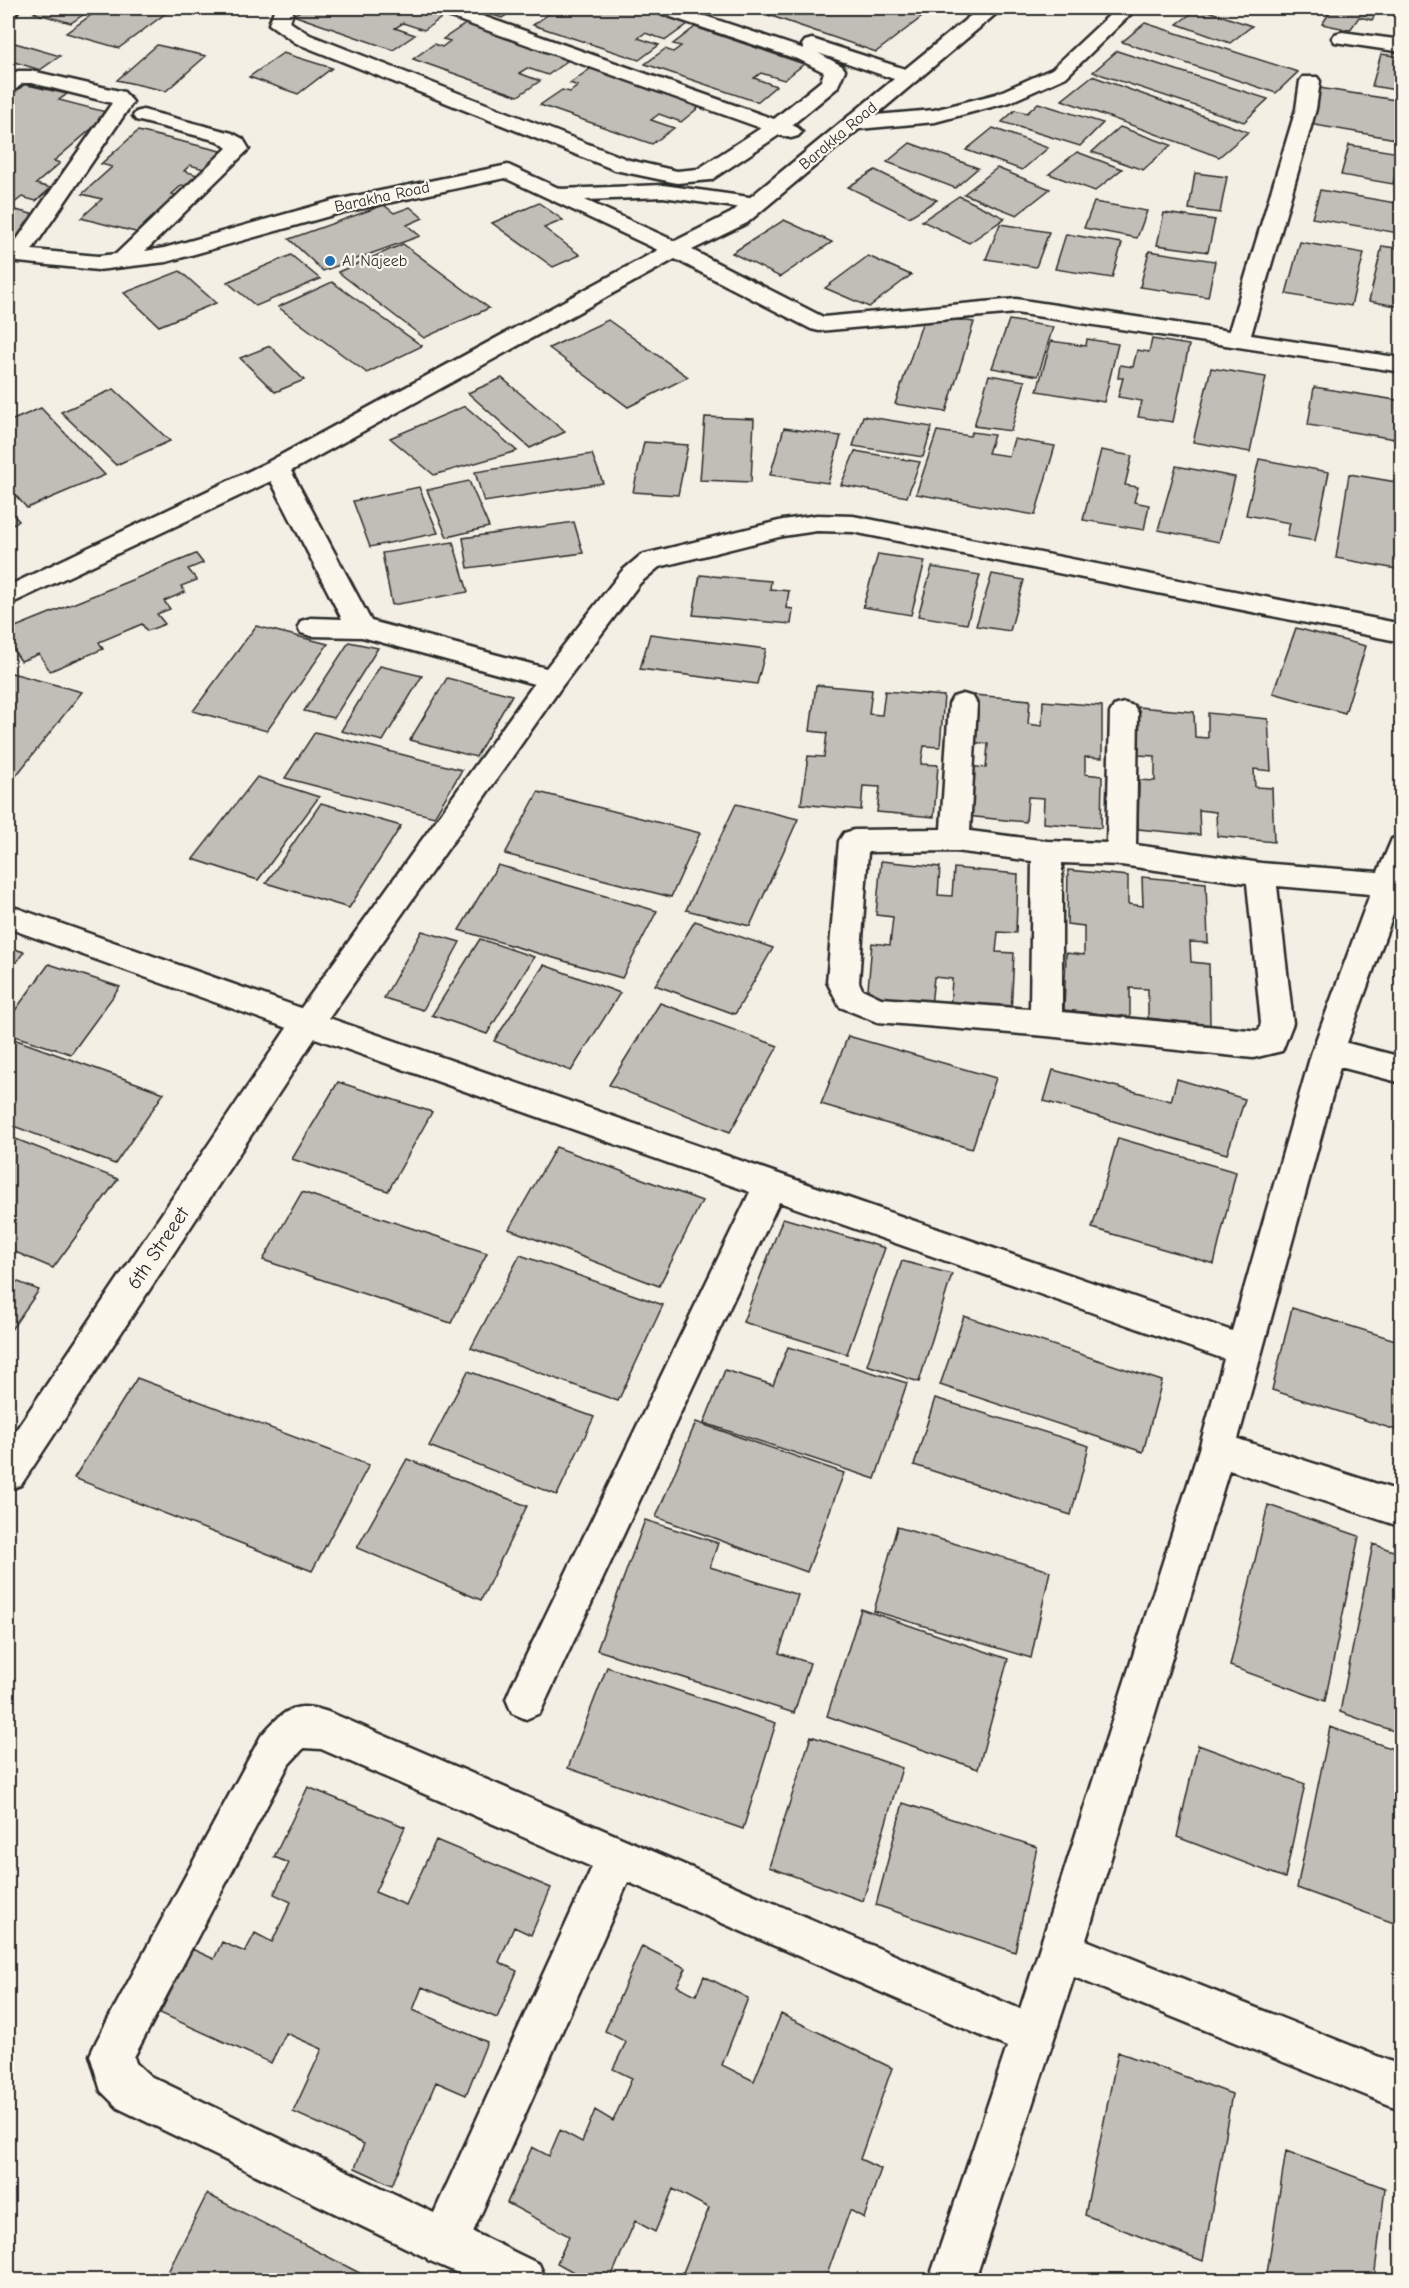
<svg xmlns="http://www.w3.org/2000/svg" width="1409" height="2288" font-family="'Comic Neue',sans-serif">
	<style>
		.building { fill: #c0beb6; stroke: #2b2b2b; stroke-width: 1.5 }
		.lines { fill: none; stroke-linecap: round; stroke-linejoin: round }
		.lane-casing { stroke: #2b2b2b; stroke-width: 5 }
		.street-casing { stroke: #2b2b2b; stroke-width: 5 }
		.lane { fill: #fbf7ec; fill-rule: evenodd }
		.street { fill: #fbf7ec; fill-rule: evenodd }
		.poi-dot { fill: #1f6fb2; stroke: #fbf7ec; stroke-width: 2 }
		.labels { text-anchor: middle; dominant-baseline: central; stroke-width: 4.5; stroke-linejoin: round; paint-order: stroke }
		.far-street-label { font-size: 16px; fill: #2b2b2b; stroke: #fbf7ec }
		.far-poi-label { font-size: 16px; fill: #2b2b2b; stroke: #fbf7ec; text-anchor: start }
		.street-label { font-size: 20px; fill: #2b2b2b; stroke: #fbf7ec }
	</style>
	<rect width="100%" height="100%" fill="#f3efe4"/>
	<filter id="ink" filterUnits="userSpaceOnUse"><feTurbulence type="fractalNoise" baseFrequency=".0167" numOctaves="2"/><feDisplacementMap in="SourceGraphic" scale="12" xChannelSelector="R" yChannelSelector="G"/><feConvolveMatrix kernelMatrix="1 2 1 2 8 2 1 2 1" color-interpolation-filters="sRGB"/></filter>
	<g filter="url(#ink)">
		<path class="building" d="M42,8H93L71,23L34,13Z
			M101,8H173L119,48L66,33Z
			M305,8H427L447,14L424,30L403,23L395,28L415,35L393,50L293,15Z
			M472,8H517L502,18Z
			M569,8H638L688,24L666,40L645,33L638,38L659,45L639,60L533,25L553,11L561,13Z
			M748,8H895L922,17L876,52Z
			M1199,8L1252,26L1230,43L1177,24Z
			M1333,8H1379L1372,20L1359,17L1350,30L1322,24Z
			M467,23L571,58L548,75L527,68L519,73L540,81L518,96L413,59L434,44L442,47L450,41L443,39Z
			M1145,23L1298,72L1276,93L1122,42Z
			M695,27L804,64L784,80L761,73L754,78L776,86L757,102L645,64L665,49L673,52L681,46L673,44Z
			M8,41L60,56L40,70L8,60Z
			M157,45L206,56L166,91L117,80Z
			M1117,51L1268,99L1244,122L1093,72Z
			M283,53L332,68L298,94L249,77Z
			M1381,54L1402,57V91L1372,86Z
			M593,67L703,104L681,122L659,114L651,120L674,128L652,144L540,105L562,90L570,92L578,86L570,83Z
			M1092,76L1248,132L1219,157L1062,100Z
			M23,84L67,94L59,100L110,113L54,161L60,163L36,184L51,188L36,201L22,197L13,204L8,203V96Z
			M1319,88L1402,101V140L1309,124Z
			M1038,103L1103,123L1080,146L1002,122L1015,110L1027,113Z
			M1120,127L1171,145L1143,170L1092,152Z
			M993,128L1048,148L1022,170L966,150Z
			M138,131L225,152L207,170L190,165L184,171L201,176L189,187L182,185L172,194L179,196L139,233L81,218L102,199L82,194L112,167L101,164Z
			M910,143L978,168L955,188L887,162Z
			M1349,145L1400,153L1393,184L1341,175Z
			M1077,152L1122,169L1095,191L1049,174Z
			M997,168L1050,189L1017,215L964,194Z
			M875,170L937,200L909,217L848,187Z
			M1195,173L1227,177L1220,213L1189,209Z
			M1320,190L1402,204L1398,233L1312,218Z
			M959,196L1005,218L969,243L922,221Z
			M1094,202L1147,211L1137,238L1084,228Z
			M539,203L563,220L544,228L580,255L553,267L492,223Z
			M384,205L394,213L410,207L423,218L407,225L420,236L323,271L289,239Z
			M8,208L43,217L13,244L8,242Z
			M1164,213L1215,220L1208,252L1157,245Z
			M784,220L832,242L780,277L732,253Z
			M1000,224L1049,232L1036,267L986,259Z
			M1066,234L1122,243L1112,278L1055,269Z
			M1300,242L1364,253L1351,306L1286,294Z
			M403,244L489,308L424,338L338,272Z
			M1382,246L1402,249V307L1369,301Z
			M1149,251L1215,261L1208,297L1140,287Z
			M291,255L320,279L256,306L227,282Z
			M868,256L911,275L869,307L825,288Z
			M180,271L216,303L159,326L124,293Z
			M332,282L422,346L367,373L278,307Z
			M925,315L974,322L946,412L895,404Z
			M608,320L688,377L628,407L549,348Z
			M1009,320L1053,327L1038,376L992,368Z
			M1087,339L1118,344L1104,402L1037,391L1051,341L1086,346Z
			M1152,339L1189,345L1173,422L1138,417L1142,401L1118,397L1123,378H1118L1120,365L1133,367L1137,350L1149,352Z
			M270,346L304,380L275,392L240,358Z
			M1211,368L1266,377L1250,452L1193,442Z
			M989,375L1025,381L1011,431L974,426Z
			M502,378L565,432L530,448L468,393Z
			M1314,387L1402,401V440L1308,425Z
			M114,389L170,441L116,465L61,412Z
			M465,406L517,451L434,475L390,438Z
			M41,408L105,475L27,508L8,487V422Z
			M863,416L932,427L923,457L853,446Z
			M705,417L754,419L751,482L700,480Z
			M784,428L841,436L828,483L770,475Z
			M937,431L970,436L972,432L994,435L988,453L1009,456L1014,439L1055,446L1035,515L916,494Z
			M644,442L688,445L678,495L633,492Z
			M1101,450L1132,456L1125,485L1138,487L1134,502L1149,505L1144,530L1083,520Z
			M855,451L920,462L907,497L841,485Z
			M592,454L603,483L484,502L475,472Z
			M1259,459L1329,472L1315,541L1287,536L1290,523L1246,515Z
			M1176,466L1235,477L1219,542L1158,530Z
			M1349,474L1402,483V570L1336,558Z
			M469,481L489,527L447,537L427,490Z
			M419,487L438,533L370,547L353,501Z
			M8,509L19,521L8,526Z
			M574,522L583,553L468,568L463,538Z
			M453,542L468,592L392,605L382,553Z
			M196,554L203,563L188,569L197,580L181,586L185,592L164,601L170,609L157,614L165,624L147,631L142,624L99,642L103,649L50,671L39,654L21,661L8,642V630Z
			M878,554L925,561L911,615L863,607Z
			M932,567L980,575L967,624L918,616Z
			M992,574L1024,580L1010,631L976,626Z
			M700,575L771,581L770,589L789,591L786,608L793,609L791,624L693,615Z
			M256,626L328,644L267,731L193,711Z
			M1296,628L1366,646L1345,713L1273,693Z
			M650,634L766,649L757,684L640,669Z
			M349,642L378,648L334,718L304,711Z
			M380,666L422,676L383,741L341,731Z
			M8,672L82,692L8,786Z
			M447,678L512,695L476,757L410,740Z
			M816,685L872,690L869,714L882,715L885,691L944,696L940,747L924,746L921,764L938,765L934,817L877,812L880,787L863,786L861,810L801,804L808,756L824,757L827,733L810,731Z
			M974,695L1030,700L1028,724L1042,726L1043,701L1102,706V758L1085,757V774L1102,776L1101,828L1043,823L1044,798L1028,797L1026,822L966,816L969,766L986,768L988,744L971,742Z
			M1138,707L1194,712L1195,737L1208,738V713L1268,719L1271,771L1254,769L1255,787L1272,788L1274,842L1217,836L1216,812L1199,810L1200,835L1138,829L1139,780L1155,781V756L1138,755Z
			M315,732L462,770L434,817L285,778Z
			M257,777L319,797L258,880L193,859Z
			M538,792L700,833L671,897L505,854Z
			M321,803L401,826L349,908L266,883Z
			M736,804L798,819L750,926L686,910Z
			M881,861L940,867L938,895L952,896L954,868L1018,874L1016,933L998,932L996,952L1014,953L1011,1014L950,1008L952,979L934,977L931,1006L867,1000L872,943L890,945L893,917L876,915Z
			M498,865L657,911L622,978L459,930Z
			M1068,870L1128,876V904L1143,906L1142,877L1206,883L1208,943L1190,942L1191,962L1209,964L1210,1025L1148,1018V989L1130,988V1017L1064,1010L1066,953L1084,955V926L1067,924Z
			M695,921L773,948L735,1014L655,985Z
			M422,931L460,942L423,1010L384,998Z
			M480,939L534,957L487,1034L432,1015Z
			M8,947L24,952L8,973Z
			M1400,955H1402V977L1394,975Z
			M49,964L120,987L71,1054L8,1034V1020Z
			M544,965L620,993L571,1071L494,1041Z
			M660,1003L778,1046L730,1132L609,1085Z
			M848,1036L996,1078L972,1149L821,1104Z
			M8,1037L164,1093L115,1164L8,1124Z
			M1053,1070L1171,1101L1177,1079L1245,1099L1227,1154L1044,1101Z
			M338,1082L432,1112L388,1191L292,1159Z
			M8,1136L118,1179L53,1268L8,1249Z
			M1118,1138L1236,1172L1214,1264L1092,1228Z
			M556,1147L702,1201L659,1286L509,1229Z
			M302,1192L487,1253L451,1323L263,1260Z
			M783,1218L885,1248L847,1354L743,1322Z
			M520,1255L663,1305L618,1401L471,1348Z
			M902,1261L952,1274L919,1382L867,1365Z
			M8,1278L39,1290L8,1334Z
			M1292,1308L1402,1342V1432L1272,1390Z
			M964,1316L1162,1381L1143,1452L940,1385Z
			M788,1347L907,1383L875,1479L704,1423L725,1370L773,1385Z
			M468,1371L594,1417L557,1495L429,1446Z
			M137,1378L369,1465L312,1571L74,1478Z
			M935,1398L1089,1446L1071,1515L914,1465Z
			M696,1422L844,1473L807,1572L656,1517Z
			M407,1459L527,1506L481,1600L357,1548Z
			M1268,1505L1359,1536L1325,1701L1230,1666Z
			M645,1520L718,1543L710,1567L798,1595L779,1653L810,1663L794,1713L597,1650Z
			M897,1527L1050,1571L1031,1658L874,1611Z
			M1373,1544L1402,1554V1734L1340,1712Z
			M861,1609L1008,1659L978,1769L827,1716Z
			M607,1667L776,1723L743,1829L568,1768Z
			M1330,1727L1402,1752V1926L1297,1888Z
			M811,1736L902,1768L863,1901L769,1867Z
			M1198,1745L1305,1784L1285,1878L1177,1837Z
			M308,1787L405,1827L375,1892L406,1905L436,1840L551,1888L531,1935L514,1927L499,1962L517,1971L497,2018L422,1987L413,2010L487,2042L466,2095L436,2082L392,2185L355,2168L364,2144L293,2112L322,2049L286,2033L271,2063L160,2013L192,1949L214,1959L222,1942L245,1952L255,1933L272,1942L291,1902L274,1894L289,1863L274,1857Z
			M903,1803L1037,1847L1015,1952L876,1905Z
			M642,1946L686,1968L677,1986L696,1995L704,1976L748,1998L722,2065L754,2081L781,2014L892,2068L860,2159L881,2169L864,2218L850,2210L825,2280H680L709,2208L673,2189L655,2232L635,2221L610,2280H588L557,2263L569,2236L507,2203L532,2147L549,2156L560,2130L582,2142L595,2110L613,2121L632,2078L613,2069L626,2042L605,2031Z
			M1118,2052L1232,2094L1203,2261L1085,2215Z
			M1286,2151L1385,2188L1374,2280H1266Z
			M207,2194L373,2280H164Z"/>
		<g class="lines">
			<defs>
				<path id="lane" d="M663,185L756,198L763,200L765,204L763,208L756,210L663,197L560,201L553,199L551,195L553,191L560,189Z"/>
				<path id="street" d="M8,8H18L19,9L15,15L8,17Z
					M275,8H294L290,22L310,35L629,160L677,171L698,169L761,128L436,12L433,8H460L774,119L821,81L824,72L800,60L656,12L654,8H681L804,49L802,45L805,41L812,39L905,69L980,8H1000L998,12L876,115L934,110L996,94L1052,69L1117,8H1137L1066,77L1010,102L935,122L859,129L747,223L692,250L823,317L1016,299L1229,331L1296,109L1300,81L1303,77H1317L1320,81L1316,109L1251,335L1402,358V372L1016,313L819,331L811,329L675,259L291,471L371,621L546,668L622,571L641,555L783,520L817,515L853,516L1402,624V642L853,532L817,531L783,536L659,567L640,583L562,686L329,1018L1232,1331L1312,1051L1370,894L1277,886L1293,1023L1282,1051L1253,1058L1046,1036L877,1022L840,1007L827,982L839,841L844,833L854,830L941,829L949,704L953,697L963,694L973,697L977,704L970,831L1047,841L1107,843L1110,713L1114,706L1124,703L1134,706L1138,713L1136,845L1261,863L1378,872L1392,839L1402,836V890L1347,1043L1402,1057V1083L1340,1067L1238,1439L1402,1492V1527L1229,1470L1086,1940L1402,2066V2110L1074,1977L975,2280H929L1007,2047L628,1882L473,2232L539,2264L546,2280H474L428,2260L427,2258L118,2108L101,2091L90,2055L97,2040L261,1736C286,1707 297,1699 336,1715L1020,2009L1199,1449L1224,1359L779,1202L540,1713L526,1719L512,1713L506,1699L512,1685L750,1192L315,1038L21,1485L8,1490V1442L287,1028L8,928V905L301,1008L534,684L362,637L311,636L301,633L298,627L301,621L311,618L342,619L271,481L8,605V586L268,462L658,250L505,178L340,213L166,262L98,270L8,261V247L11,248L112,103L32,83H23L15,90L8,92V76L18,71H32L124,92L133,102L32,250L98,256L116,254L227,148L218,141L136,120L133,116L136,112L143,110L232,133L243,139L249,149L145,251L164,248L336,200L508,165L675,241L731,213L894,79L818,53L842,66L845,70L837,88L792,125L798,128L802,132L798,136L791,138L779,135L711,180L677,183L615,170L296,43L269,24ZM955,851L1032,861L1030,1009L881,998L862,989L859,982L868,852ZM1062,863L1121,865L1247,883L1261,1023L1259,1031L1062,1012ZM304,1748L321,1749L592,1867L434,2213L150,2076L136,2063L134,2057L289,1764Z
					M1342,32L1402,40V52L1335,42L1332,38L1335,34Z"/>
			</defs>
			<use href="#lane" class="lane-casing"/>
			<use href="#street" class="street-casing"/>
			<use href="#lane" class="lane"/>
			<use href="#street" class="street"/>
		</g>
	</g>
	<circle class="poi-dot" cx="330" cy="261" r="6"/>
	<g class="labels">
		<g class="far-street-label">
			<text transform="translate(838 136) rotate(-40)">Barakka Road</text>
			<text transform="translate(382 197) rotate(-12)">Barakha Road</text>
		</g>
		<g class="far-poi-label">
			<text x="342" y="261">Al Najeeb</text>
		</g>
		<g class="street-label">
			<text transform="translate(158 1248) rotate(-56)">6th Streeet</text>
		</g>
	</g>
	<rect width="1409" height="2288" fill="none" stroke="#fbf7ec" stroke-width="30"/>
	<rect x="15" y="15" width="1379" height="2258" fill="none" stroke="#2b2b2b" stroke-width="2" filter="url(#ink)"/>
</svg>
